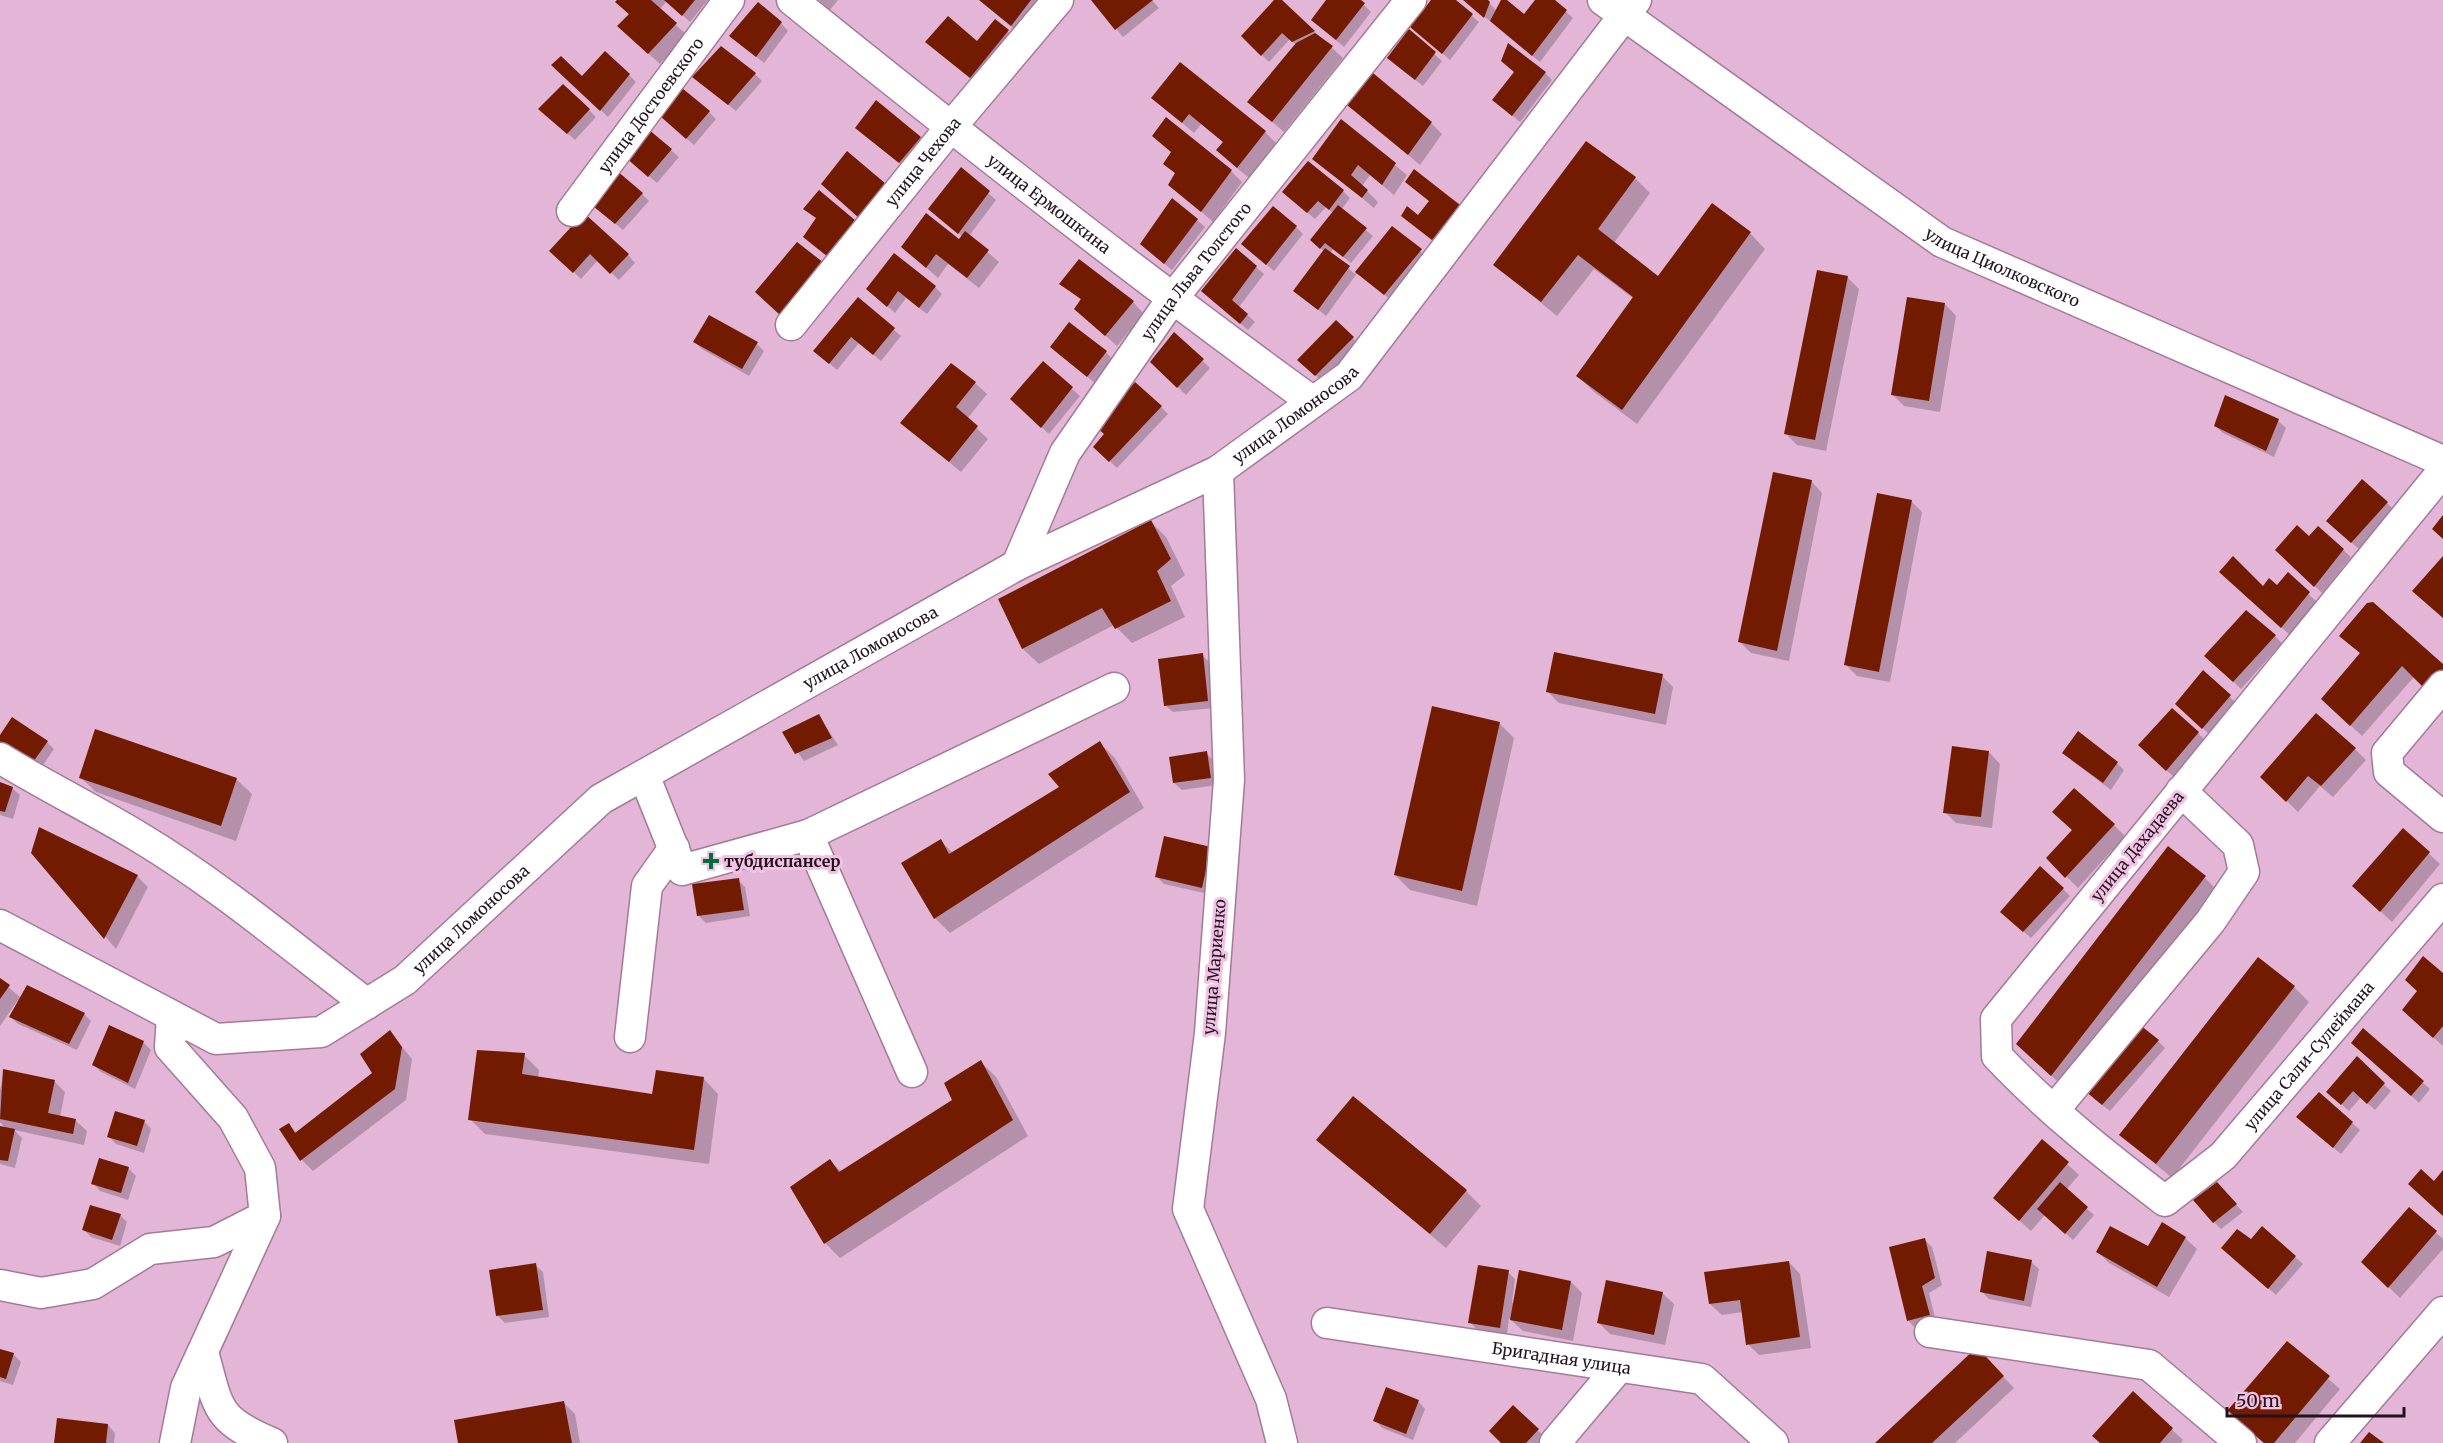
<svg xmlns="http://www.w3.org/2000/svg" width="2443" height="1443" font-family="Merriweather,serif">
	<style>
		.shadow { fill: #0003 }
		.building { fill: #731b00 }
		.lines { fill: none; stroke-linecap: round; stroke-linejoin: round }
		.minor-casing { stroke: #a57a99; stroke-width: 33 }
		.minor { stroke: #fff; stroke-width: 30 }
		.poi-dot { fill: #086a3f; stroke: #f1c2e3; stroke-width: 2 }
		.labels { text-anchor: middle; dominant-baseline: central; stroke-width: 6; stroke-linejoin: round; paint-order: stroke }
		.street-label { font-size: 16px; fill: #22121e; stroke: #f1c2e3 }
		.poi-label { font-size: 16px; font-weight: bold; fill: #22121e; stroke: #f1c2e3; text-anchor: start }
	</style>
	<rect width="100%" height="100%" fill="#e3b5d6"/>
	<path class="shadow" d="M619,0H708L690,22L667,1L659,10L687,35L660,64L630,37L629,15L617,2Z
		M819,0H838L830,10Z
		M979,0H1050L1023,36Z
		M1093,0H1152L1159,8L1123,37Z
		M1276,0H1280L1343,58L1284,132L1249,102L1296,45L1290,39L1269,62L1243,36Z
		M1327,0H1359L1371,12L1344,47L1320,27Z
		M1433,0H1454L1479,22L1450,60L1420,34Z
		M1464,0H1486L1497,11L1504,0L1524,16L1537,0H1553L1573,18L1540,62Z
		M995,21L1015,38L978,84L927,42L978,43Z
		M781,23L788,31L764,63L731,36Z
		M1409,32L1442,61L1423,86L1396,65Z
		M554,65L583,78L629,75L636,82L608,117Z
		M1545,73L1552,80L1520,122L1502,107Z
		M755,74L762,81L736,111L694,77Z
		M1153,98L1265,132L1276,143L1249,178L1229,161L1224,143L1201,124L1194,133Z
		M1349,105L1431,123L1442,134L1420,165Z
		M589,110L596,117L575,140L548,116Z
		M709,112L716,119L694,145L669,123Z
		M1341,121L1407,175L1394,195L1370,175L1362,186L1378,202L1374,208L1314,158Z
		M648,131L679,157L657,183L634,164Z
		M864,135L920,138L927,145L907,169Z
		M1172,153L1231,171L1242,182L1213,222L1170,184L1176,174L1165,163Z
		M961,169L996,200L969,236L999,262L979,288L948,264L938,278L903,247L960,242L963,237L937,216Z
		M1635,178L1650,193L1614,243L1658,278L1750,233L1765,249L1637,424L1593,391L1578,376L1634,299L1594,269L1557,316L1495,265Z
		M1407,182L1459,206L1466,214L1440,246L1403,216L1418,217L1430,202Z
		M1343,191L1350,198L1341,210L1373,236L1351,263L1333,249L1330,253L1355,274L1393,228L1428,258L1392,301L1358,272L1326,316L1295,291L1324,251L1319,247L1333,213L1326,207L1315,219L1291,199Z
		M642,194L649,201L623,230L598,209Z
		M1197,220L1205,227L1172,270L1149,251Z
		M1296,227L1303,234L1274,271L1250,251Z
		M552,251L628,255L635,263L619,280L598,260L581,279Z
		M1256,267L1264,274L1239,307L1255,322L1248,330L1210,298Z
		M1847,277L1859,289L1826,451L1797,445L1785,433Z
		M1061,283L1133,302L1144,314L1117,346L1076,309L1082,301Z
		M935,287L942,294L927,314L906,298L895,313L868,288Z
		M858,299L901,336L881,361L859,343L837,370L823,358Z
		M1945,304L1956,316L1940,412L1904,406L1892,394Z
		M1336,322L1361,346L1323,382L1306,367Z
		M1174,334L1210,368L1186,395L1152,362Z
		M695,342L757,344L764,351L749,376L702,349Z
		M1106,352L1113,360L1095,383L1059,354Z
		M1043,363L1080,396L1049,434L1012,399Z
		M975,383L987,394L967,419L988,439L961,472L902,423Z
		M2226,397L2278,421L2286,428L2274,457L2223,433L2215,426Z
		M1161,407L1168,414L1117,468L1095,447Z
		M1811,481L1822,493L1789,661L1751,653L1740,642Z
		M1911,501L1922,512L1890,682L1857,676L1846,665Z
		M2387,503L2394,510L2359,549L2335,528Z
		M1151,522L1166,537L1185,575L1171,586L1185,617L1132,643L1114,625L1039,664L1023,649L1000,600Z
		M2318,528L2351,557L2322,593L2284,557Z
		M2288,574L2320,605L2293,638L2233,583L2263,588L2277,587Z
		M2275,636L2282,643L2241,689L2214,663Z
		M2341,636L2443,666V696L2414,677L2362,736L2334,710L2361,654Z
		M1202,655L1209,662L1214,708L1173,712L1165,705Z
		M1662,676L1673,687L1666,725L1559,703L1548,692Z
		M2229,696L2237,704L2210,735L2185,711Z
		M819,716L838,745L804,761L784,733Z
		M1499,723L1514,738L1477,906L1410,890L1395,875Z
		M2198,733L2205,740L2174,777L2147,753Z
		M0,737L47,742L54,749L39,771L0,743Z
		M1100,743L1115,758L1144,808L950,933L935,918L941,841L953,853L1062,788Z
		M2355,749L2366,760L2333,797L2320,786L2298,812L2262,776Z
		M1989,752L2000,764L1992,828L1956,823L1945,812Z
		M1206,753L1213,760L1217,785L1182,790L1174,783Z
		M2071,760L2117,763L2124,770L2111,790Z
		M80,777L236,779L252,794L236,841L96,792Z
		M0,784L12,788L20,795L13,819L0,815Z
		M2114,825L2125,836L2078,888L2048,858L2073,830Z
		M2403,830L2440,864L2392,922L2365,897Z
		M1211,848L1209,894L1164,884L1156,876Z
		M33,853L137,876L148,887L116,949Z
		M2205,878L2220,893L2067,1090L2033,1059Z
		M738,880L745,887L750,916L706,923L699,916Z
		M2063,889L2070,896L2031,938L2009,919Z
		M2443,975V1046L2415,1021Z
		M0,980L21,998L84,1014L91,1021L77,1050L18,1024L11,1017L20,1002L18,1000L0,1026Z
		M2294,987L2309,1002L2172,1178L2121,1135Z
		M390,1032L412,1059L406,1100L313,1171L302,1160L289,1125L297,1133L374,1073Z
		M2158,1041L2165,1048L2110,1111L2093,1098Z
		M143,1042L151,1050L135,1089L101,1072L94,1065Z
		M2361,1050L2422,1082L2430,1089L2419,1103Z
		M524,1055L539,1070L538,1078L653,1095L703,1078L718,1094L709,1164L485,1134L470,1119Z
		M2357,1059L2391,1091L2375,1110L2361,1097L2349,1111L2328,1092Z
		M981,1062L996,1077L1028,1136L840,1258L825,1243L830,1161L842,1172L954,1100Z
		M4,1071L54,1081L65,1092L60,1117L75,1120L87,1131L84,1145L14,1130L22,1138L15,1168L0,1164V1127L6,1129L0,1122V1090Z
		M2319,1094L2360,1130L2341,1154L2306,1125Z
		M144,1121L151,1129L144,1153L116,1144L108,1136Z
		M1318,1140L1466,1191L1481,1206L1446,1248Z
		M2043,1142L2079,1175L2066,1190L2094,1215L2073,1240L2045,1215L2031,1231L2006,1209Z
		M128,1168L136,1176L128,1200L100,1191L93,1183Z
		M2217,1184L2243,1212L2221,1229L2214,1222Z
		M2409,1209L2443,1239V1249L2400,1298L2363,1262Z
		M120,1215L127,1222L120,1246L91,1237L84,1230Z
		M2262,1228L2303,1264L2276,1295L2231,1255L2251,1241Z
		M2185,1238L2197,1249L2169,1297L2109,1263L2098,1252L2148,1248Z
		M1924,1239L1932,1247L1942,1285L1929,1293L1936,1322L1915,1328L1908,1320Z
		M1789,1262L1800,1274L1811,1348L1759,1355L1748,1344L1743,1312L1722,1315L1710,1304Z
		M2031,1262L2039,1269L2031,1307L1989,1299L1981,1291Z
		M535,1265L543,1272L549,1317L505,1323L498,1316Z
		M1508,1272L1515,1279L1512,1303L1571,1282L1582,1293L1573,1341L1523,1331L1509,1318L1507,1334L1477,1330L1470,1322Z
		M1662,1293L1674,1304L1665,1345L1610,1334L1599,1323Z
		M2287,1343L2340,1389L2295,1443H2264L2240,1423Z
		M0,1350L13,1354L21,1362L13,1385L0,1381Z
		M1988,1361L2014,1388L1955,1443H1877Z
		M2133,1393L2183,1440L2181,1443H2101Z
		M1418,1401L1425,1409L1413,1440L1382,1428L1375,1420Z
		M564,1403L575,1414L580,1443H460Z
		M1513,1407L1545,1437L1540,1443H1503Z
		M108,1425L115,1433L114,1443H55Z"/>
	<path class="building" d="M617,0H651L677,23L648,54L617,26L629,14L615,2Z
		M664,0H695L682,16Z
		M979,0H1031L1011,26Z
		M1091,0H1153L1115,30Z
		M1274,0H1282L1315,31L1292,42L1282,33L1261,56L1241,36Z
		M1326,0H1361L1365,3L1336,40L1311,20Z
		M1431,0H1456L1473,14L1442,54L1410,27Z
		M1463,0H1488L1490,2L1484,18Z
		M1501,0H1507L1524,14L1535,0H1555L1567,10L1532,56L1490,21Z
		M758,2L782,22L756,57L729,36Z
		M948,16L977,41L995,19L1009,30L970,78L925,42Z
		M1409,29L1436,52L1415,80L1387,58Z
		M1315,33L1333,46L1272,122L1247,102L1296,43Z
		M1508,43L1546,72L1512,116L1492,100L1514,72L1501,61Z
		M721,46L756,73L728,105L692,77Z
		M605,51L630,74L600,111L551,65L561,56L582,76Z
		M1180,62L1266,131L1237,168L1216,150L1223,142L1189,114L1182,123L1151,98Z
		M1373,73L1432,122L1408,155L1347,105Z
		M563,84L590,109L567,134L538,109Z
		M682,88L710,111L686,139L660,116Z
		M876,100L921,137L899,163L855,128Z
		M1166,117L1232,170L1201,212L1168,185L1175,173L1163,164L1171,152L1152,136Z
		M1341,119L1396,163L1382,185L1358,165L1351,175L1368,190L1362,198L1312,159Z
		M648,129L672,149L648,177L625,157Z
		M1586,141L1636,177L1598,229L1658,276L1712,203L1751,232L1622,410L1576,376L1633,297L1578,255L1541,302L1493,265Z
		M847,151L886,184L859,218L821,184Z
		M1308,161L1344,190L1329,210L1318,201L1307,213L1282,192Z
		M961,167L990,191L958,234L928,209Z
		M1414,169L1460,205L1432,240L1401,216L1407,206L1418,215L1429,201L1405,182Z
		M616,170L643,193L615,224L588,202Z
		M819,190L856,221L828,257L803,237L816,218L803,209Z
		M1172,198L1198,219L1164,264L1140,244Z
		M1338,205L1367,228L1343,257L1325,243L1320,249L1310,240Z
		M1273,206L1297,226L1266,265L1241,244Z
		M584,213L629,254L610,274L590,254L573,273L549,251Z
		M926,213L959,239L965,231L989,250L967,278L936,254L926,268L901,247Z
		M1392,226L1422,249L1384,295L1355,272Z
		M797,242L824,263L780,315L755,292Z
		M1236,248L1257,266L1232,300L1248,314L1240,324L1201,291Z
		M1325,248L1350,266L1318,310L1293,291Z
		M894,253L936,286L919,308L898,291L887,307L866,289Z
		M1079,259L1134,301L1105,336L1074,309L1081,299L1059,284Z
		M1817,270L1848,276L1815,440L1784,434Z
		M858,297L895,328L873,355L851,337L829,364L813,351Z
		M1907,297L1945,303L1929,401L1891,395Z
		M709,315L758,342L742,369L693,342Z
		M1336,320L1354,337L1315,376L1297,360Z
		M1069,322L1107,351L1087,377L1050,347Z
		M1174,332L1204,359L1177,388L1150,362Z
		M1043,361L1073,387L1041,428L1010,399Z
		M951,363L976,382L956,407L978,426L949,462L900,423Z
		M1135,382L1162,406L1109,462L1093,447L1104,434L1096,427Z
		M2225,395L2279,419L2266,451L2214,426Z
		M1773,472L1812,480L1777,651L1738,642Z
		M2362,479L2388,502L2351,543L2326,521Z
		M1877,493L1912,500L1879,672L1844,665Z
		M2443,515V539L2432,529Z
		M1151,520L1171,559L1157,571L1171,601L1115,629L1102,608L1022,649L998,599Z
		M2297,525L2309,536L2318,526L2344,549L2314,587L2275,550Z
		M2233,556L2263,586L2269,578L2277,585L2288,572L2310,592L2281,628L2219,572Z
		M2443,556V618L2412,591Z
		M2373,602L2443,664V671L2427,691L2402,666L2350,726L2321,699L2360,653L2339,636L2367,603Z
		M2246,610L2276,635L2233,682L2204,656Z
		M1554,652L1663,674L1655,714L1546,692Z
		M1203,653L1208,701L1164,706L1158,659Z
		M2203,670L2231,695L2202,729L2175,704Z
		M1432,706L1500,722L1462,891L1394,875Z
		M2172,708L2199,732L2166,771L2138,745Z
		M2316,713L2356,748L2321,786L2308,776L2286,802L2260,777Z
		M819,714L832,738L795,754L782,732Z
		M12,717L48,741L31,765L0,743V735Z
		M95,729L237,778L221,826L79,778Z
		M2078,731L2118,762L2103,783L2062,753Z
		M1100,741L1130,792L934,919L901,863L941,839L949,854L1059,787L1048,774Z
		M1952,746L1989,751L1981,817L1943,813Z
		M1207,751L1211,778L1173,783L1169,757Z
		M0,782L13,787L5,812L0,811Z
		M2074,788L2115,824L2065,878L2046,858L2072,830L2052,812Z
		M39,827L138,875L104,939L31,853Z
		M2403,828L2430,852L2380,912L2352,886Z
		M1164,836L1211,847L1202,888L1155,877Z
		M2168,846L2206,876L2051,1076L2016,1044Z
		M2040,866L2064,888L2023,932L2000,912Z
		M739,878L744,910L697,916L692,884Z
		M2423,956L2443,973V1026L2433,1038L2402,1010L2417,991L2405,980Z
		M2258,957L2295,986L2156,1164L2119,1135Z
		M0,978L10,985L0,999Z
		M27,985L85,1013L69,1044L9,1017Z
		M109,1025L144,1041L128,1083L92,1065Z
		M2140,1025L2159,1040L2102,1105L2084,1090Z
		M2363,1028L2424,1081L2411,1096L2351,1043Z
		M390,1030L402,1047L395,1089L300,1161L279,1129L289,1123L295,1133L372,1073L360,1054Z
		M477,1050L525,1053L522,1074L652,1094L656,1070L704,1077L694,1150L468,1120Z
		M2357,1056L2385,1083L2367,1104L2353,1091L2341,1105L2326,1092Z
		M981,1060L1013,1120L824,1244L790,1187L830,1159L839,1172L952,1100L944,1083Z
		M3,1069L55,1080L48,1113L76,1119L73,1134L0,1119Z
		M2319,1092L2353,1122L2333,1148L2296,1117Z
		M1353,1096L1467,1190L1430,1234L1316,1140Z
		M115,1111L145,1120L137,1146L107,1137Z
		M0,1126L15,1129L8,1161L0,1160Z
		M2042,1139L2069,1162L2019,1221L1993,1198Z
		M99,1158L129,1167L121,1193L91,1184Z
		M2421,1169L2434,1181L2443,1170V1216L2408,1184Z
		M2060,1182L2088,1207L2065,1234L2037,1209Z
		M2217,1182L2237,1204L2213,1223L2193,1200Z
		M90,1205L121,1214L112,1240L82,1230Z
		M2409,1207L2437,1231L2388,1288L2361,1262Z
		M2162,1222L2186,1237L2157,1287L2096,1252L2110,1226L2148,1246Z
		M2262,1226L2296,1256L2268,1289L2221,1248L2237,1229L2251,1239Z
		M1925,1238L1935,1278L1922,1286L1930,1315L1907,1321L1889,1247Z
		M1987,1251L2032,1260L2024,1301L1980,1292Z
		M1789,1261L1800,1337L1746,1345L1740,1300L1709,1304L1704,1272Z
		M536,1263L543,1310L496,1316L489,1270Z
		M1478,1265L1509,1270L1500,1328L1468,1323Z
		M1519,1270L1571,1281L1562,1330L1510,1320Z
		M1606,1280L1663,1292L1654,1335L1597,1323Z
		M2287,1341L2330,1376L2274,1443H2264L2227,1411Z
		M1977,1347L2004,1376L1932,1443H1875Z
		M0,1349L14,1353L6,1379L0,1377Z
		M1386,1387L1419,1400L1406,1434L1373,1421Z
		M2133,1391L2173,1428L2160,1443H2100L2092,1436Z
		M564,1401L572,1443H458L454,1420Z
		M1513,1405L1539,1429L1526,1443H1501L1489,1431Z
		M57,1418L108,1424L106,1443H54Z
		M2369,1432L2384,1443H2360Z"/>
	<g class="lines">
		<defs>
			<g id="minor">
				<path id="s1" d="M792,0C963,138 1135,273 1313,402"/>
				<path id="s2" d="M1603,0L1942,242L2443,461"/>
				<path id="s3" d="M572,211L729,0"/>
				<path id="s4" d="M791,325L950,128L1058,0"/>
				<path d="M1218,471L1229,780L1210,1033L1188,1209L1271,1399L1282,1443"/>
				<path id="s5" d="M2443,471L1996,1019L1997,1056C2048,1110 2106,1156 2165,1201L2223,1156L2443,899"/>
				<path id="s6" d="M1017,565L1065,453L1172,299L1411,0"/>
				<path d="M2443,686L2387,753L2389,772L2443,817"/>
				<path d="M0,758C45,786 93,809 139,837C219,885 292,947 367,1004"/>
				<path d="M644,775L682,870L808,835L912,1072"/>
				<path d="M808,835L1114,688"/>
				<path id="s7" d="M0,925L216,1039L321,1032L405,980L601,799L1017,565L1218,471L1349,376L1636,0"/>
				<path d="M172,1016L170,1047L233,1118L260,1168L265,1216L186,1388L175,1443"/>
				<path d="M630,1037L647,886L674,848"/>
				<path d="M2054,1110L2210,922L2244,872L2238,845L2181,791"/>
				<path d="M0,1285L41,1293L93,1284L150,1249L214,1242L265,1216"/>
				<path id="s8" d="M1327,1323L1702,1379L1773,1443"/>
				<path d="M1930,1332L2149,1365L2241,1443"/>
				<path d="M203,1352C219,1408 214,1419 272,1443"/>
				<path d="M1555,1443L1619,1367"/>
				<path d="M2330,1443L2443,1312"/>
			</g>
		</defs>
		<use href="#minor" class="minor-casing"/>
		<use href="#minor" class="minor"/>
	</g>
	<path class="poi-dot" d="M708 852h6v6h6v6h-6v6h-6v-6h-6v-6h6z"/>
	<g class="labels">
		<g class="street-label">
			<text stroke="none"><textPath href="#s3" startOffset="132">улица Достоевского</textPath></text>
			<text stroke="none"><textPath href="#s4" startOffset="210">улица Чехова</textPath></text>
			<text stroke="none"><textPath href="#s1" startOffset="328">улица Ермошкина</textPath></text>
			<text stroke="none"><textPath href="#s2" startOffset="482">улица Циолковского</textPath></text>
			<text stroke="none"><textPath href="#s6" startOffset="346">улица Льва Толстого</textPath></text>
			<text stroke="none"><textPath href="#s7" startOffset="1510">улица Ломоносова</textPath></text>
			<text stroke="none"><textPath href="#s7" startOffset="1024">улица Ломоносова</textPath></text>
			<text transform="translate(2137 846) rotate(-51)">улица Дахадаева</text>
			<text stroke="none"><textPath href="#s7" startOffset="538">улица Ломоносова</textPath></text>
			<text transform="translate(1214 967) rotate(-85)">улица Мариенко</text>
			<text stroke="none"><textPath href="#s5" startOffset="1172">улица Сали-Сулеймана</textPath></text>
			<text stroke="none"><textPath href="#s8" startOffset="237">Бригадная улица</textPath></text>
		</g>
		<g class="poi-label">
			<text x="724" y="861">тубдиспансер</text>
		</g>
	</g>
	<path d="M2227 1407v9h177v-9" fill="none" stroke="#22121e" stroke-width="3"/>
	<text x="2236" y="1407" font-size="18" fill="#22121e" stroke="#f1c2e3" stroke-width="4.5" paint-order="stroke">50 m</text>
</svg>
